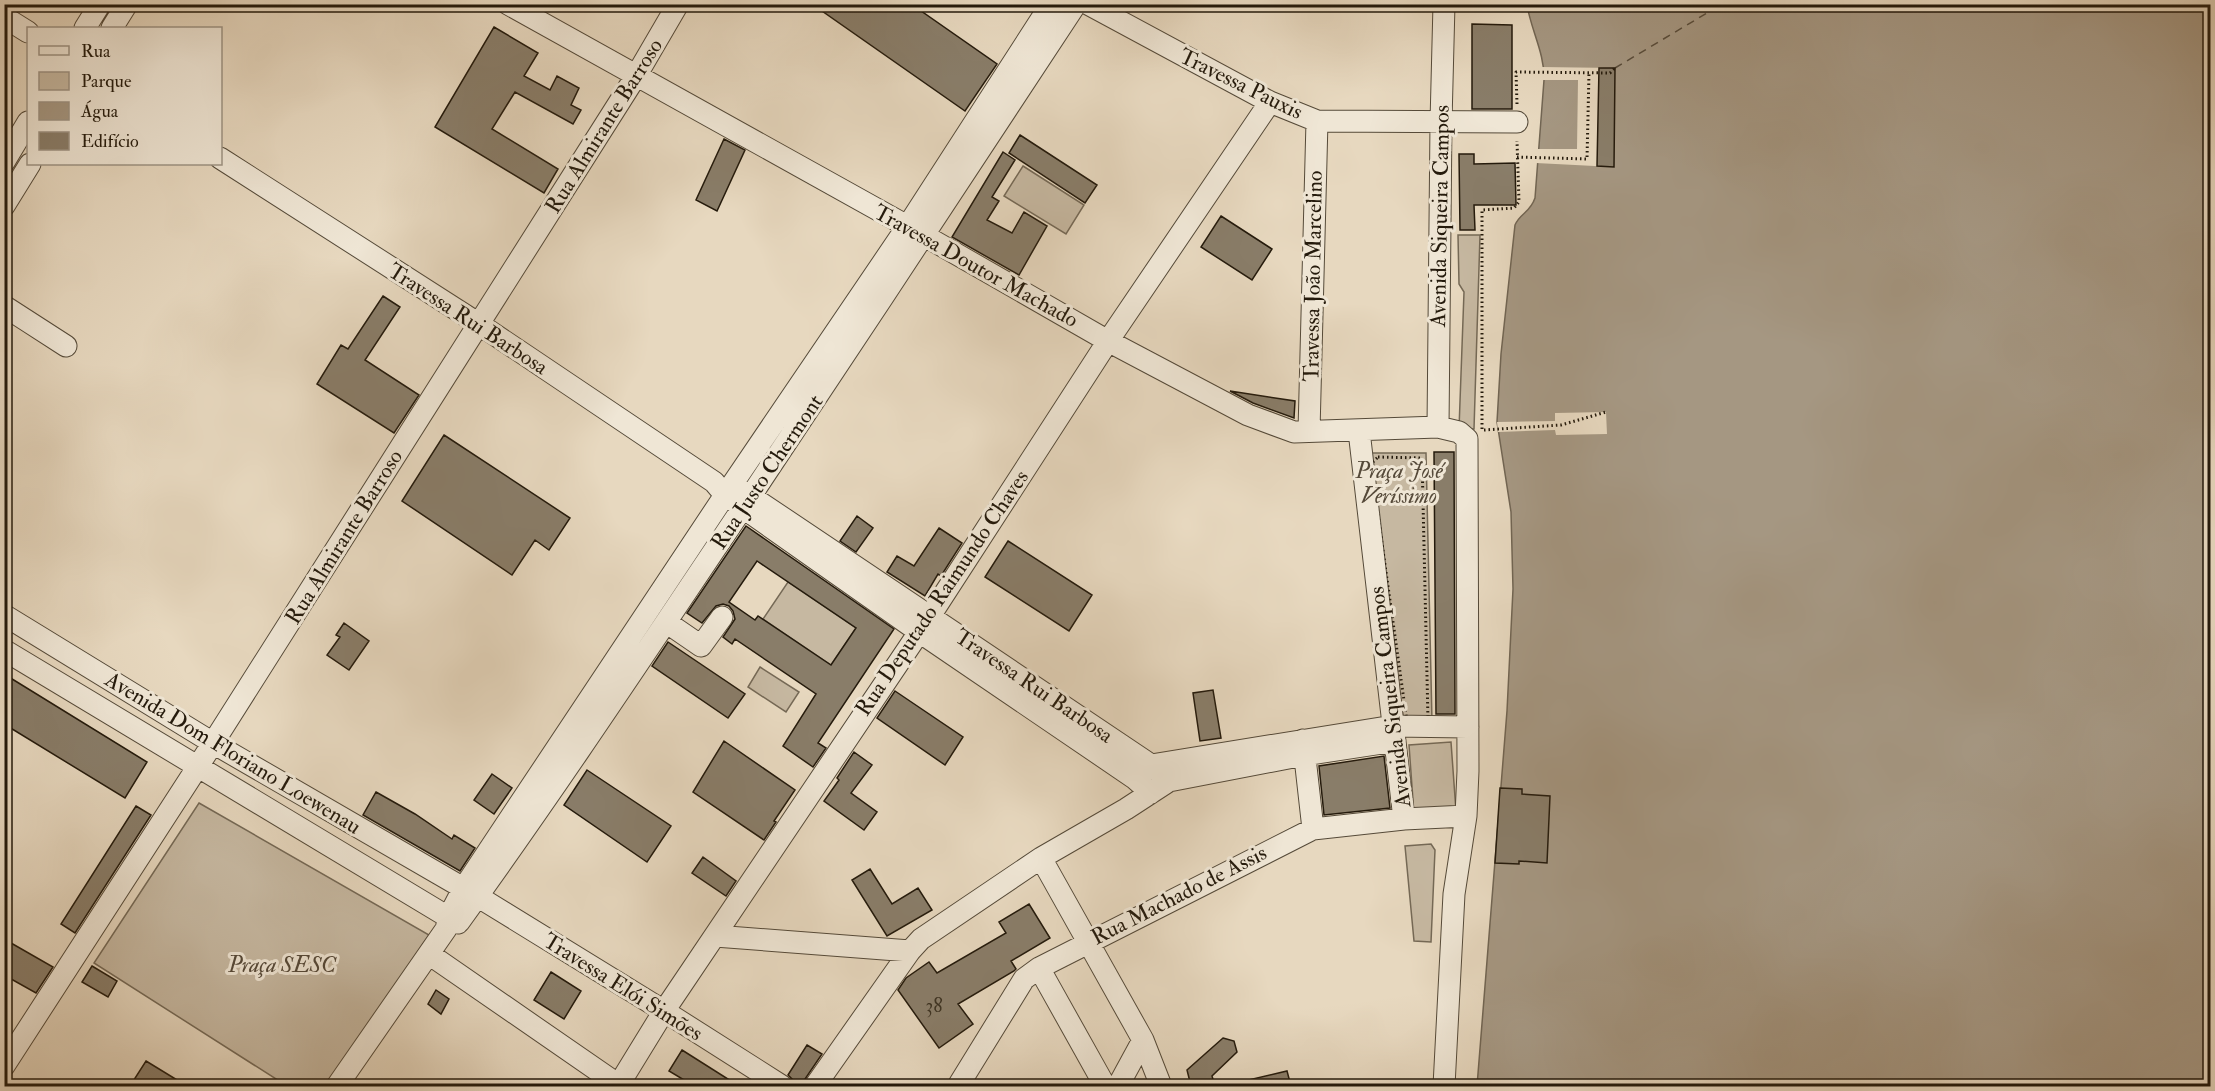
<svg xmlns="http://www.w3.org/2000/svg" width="2215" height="1091" font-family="'IM FELL Double Pica',serif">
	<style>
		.green { fill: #c6b8a1; stroke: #756956; stroke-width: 1.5 }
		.water { fill: #a59782; stroke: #716553; stroke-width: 1.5 }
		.pier { fill: #e7d8bf }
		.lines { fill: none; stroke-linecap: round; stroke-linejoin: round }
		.ferry { stroke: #584c3b; stroke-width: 1.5; stroke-dasharray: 8 6; stroke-linecap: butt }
		.building { fill: #897d69; stroke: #241a0c; stroke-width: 1.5; fill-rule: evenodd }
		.minor-casing { stroke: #554a39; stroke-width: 23 }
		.path { stroke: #241a0c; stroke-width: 3; stroke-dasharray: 1.5 3; stroke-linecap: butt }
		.minor { stroke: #efe6d5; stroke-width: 21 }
		.labels { text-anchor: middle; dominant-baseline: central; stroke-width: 6; stroke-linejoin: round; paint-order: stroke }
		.number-label { font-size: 20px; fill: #3d3323 }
		.street-label { font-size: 22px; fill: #241a0c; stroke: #efe6d5 }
		.park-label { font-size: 22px; font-style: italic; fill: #554939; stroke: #efe6d5 }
	</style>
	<rect width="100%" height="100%" fill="#e7d8bf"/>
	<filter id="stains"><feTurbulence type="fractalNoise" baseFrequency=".00333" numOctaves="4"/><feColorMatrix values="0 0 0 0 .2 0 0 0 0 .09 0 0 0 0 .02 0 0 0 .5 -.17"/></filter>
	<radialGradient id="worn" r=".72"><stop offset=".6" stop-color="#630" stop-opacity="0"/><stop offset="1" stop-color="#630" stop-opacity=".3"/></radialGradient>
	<path class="green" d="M1023,166L1084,205L1066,234L1004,196Z
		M1458,235H1480L1474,429H1459L1464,292L1459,284Z
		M1373,453H1426L1432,722L1404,723L1368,467L1369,455Z
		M788,582L856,628L831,665L763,619Z
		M760,667L799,692L786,712L748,687Z
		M1451,742L1456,811L1414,814L1409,745Z
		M199,803L429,935L328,1086H287L94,963Z
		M1431,844L1435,850L1431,942L1414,941L1405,846Z"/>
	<path class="water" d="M1527,5H2210V1086H1477L1507,711L1513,589L1511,512L1497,422L1501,354L1515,225C1520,213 1530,213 1535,198L1544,80C1545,54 1531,30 1527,5Z"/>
	<path class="pier" d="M1541,67L1615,68L1614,167L1536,163V149H1577L1578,80H1541Z
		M1606,412L1607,434L1556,435L1555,430L1498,432L1497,422L1555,421V413Z"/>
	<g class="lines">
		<path class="ferry" d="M1615,68L1722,4"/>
	</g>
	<path class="building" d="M812,4H911L997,64L965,111Z
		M1472,24L1512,25V109H1472Z
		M494,27L538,53L524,76L550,90L557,76L579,88L571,105L581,110L573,124L515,92L492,129L558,169L544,193L435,127Z
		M1599,68H1615L1614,167L1597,166Z
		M1020,135L1097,185L1085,203L1009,153Z
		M724,139L745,150L717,211L696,200Z
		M1003,152L1015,160L992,197L999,201L987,220L1012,233L1024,212L1047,226L1019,275L952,237Z
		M1459,154H1474V164L1515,163L1516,205H1474L1475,230H1460Z
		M1221,216L1272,249L1252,280L1201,247Z
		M383,296L400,307L365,360L419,395L394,433L317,384L341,345L348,349Z
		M1230,391L1295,401L1294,418L1253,403Z
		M444,435L570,518L549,550L535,540L512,575L402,501Z
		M1434,452H1454L1455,714H1436Z
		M857,516L873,528L856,552L840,541Z
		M746,526L894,629L818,743L826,748L813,767L783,746L816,694L735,639L732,644L723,637L735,619L733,611L729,606L723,604L716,606L702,623L687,613ZM757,561L856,628L831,665L758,616L755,620L729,602Z
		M939,528L962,543L941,576L938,574L925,596L887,572L897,556L914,566Z
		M1008,541L1092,595L1069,631L985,577Z
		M344,623L369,641L349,670L327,655L340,637L336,635Z
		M668,642L745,694L728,718L652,666Z
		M4,674L147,762L125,798L4,724Z
		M1213,690L1221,738L1200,741L1193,693Z
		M895,691L963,737L945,765L877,718Z
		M724,741L795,790L774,821L776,822L764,840L693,792Z
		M854,752L872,765L851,793L877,812L864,830L824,801L839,780L837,778Z
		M1384,756L1390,808L1324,815L1319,766Z
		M587,770L671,826L647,862L564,805Z
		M492,774L512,788L494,814L474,800Z
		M1500,788L1522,789V794L1550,796L1547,863L1519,861V864L1495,863Z
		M376,792L415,814L452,839L454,835L475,848L460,871L363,815Z
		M136,806L151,815L75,933L61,924Z
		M703,857L736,881L726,896L692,873Z
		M870,869L892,904L918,888L932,910L887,936L852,880Z
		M1029,904L1050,938L1011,961L1016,969L1014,971L958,1004L973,1024L939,1048L898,990L906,978L929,962L937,973L1006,933L999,922Z
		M4,939L53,967L36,993L4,975Z
		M92,966L117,981L108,997L82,982Z
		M551,972L581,991L564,1019L534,1000Z
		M436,990L449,999L441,1014L428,1004Z
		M1223,1038L1234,1041L1237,1052L1212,1076L1215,1086H1191L1187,1070Z
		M807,1045L822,1054L805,1079L803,1086H795L793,1080L788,1075Z
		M682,1050L739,1086H694L669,1071Z
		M146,1061L187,1086H130Z
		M1287,1071L1291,1086H1244V1081Z"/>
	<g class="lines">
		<defs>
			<path id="minor" d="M508,4L925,236L1108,341L1248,415L1294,432L1438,427L1459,432L1467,439L1468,771L1466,816L1454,894L1444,1086
				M1088,4L1270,102L1317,121L1517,122
				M4,17L28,32
				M85,28L100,4
				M112,28L127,4
				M220,158L479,324L714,482L725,495L918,631L1134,778L1151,793
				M4,162L28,122
				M4,206L30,164
				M4,306L66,346
				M1438,427L1441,122L1444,4
				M1309,431L1317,121
				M1359,431L1404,819
				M740,489L1151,765L1169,781
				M4,615L213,743L477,896L664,1011L782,1086
				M666,622L701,646L722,617
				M4,650L458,923
				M1303,740L1313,829
				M1145,770L1151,765L1393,726L1468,727
				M1041,858L1143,1040L1161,1086
				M459,922C561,781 657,635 754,491C862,329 969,167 1076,4
				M715,936L910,951
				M429,954L620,1086
				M1039,968L1105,1086
				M4,1066L213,743L636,76L678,4
				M337,1086L446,929L449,916L463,889L725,495L907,227L1051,4
				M618,1086L664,1011L930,616L1108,341L1270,102
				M815,1086L910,951L921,939L1041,858L1126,809L1169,781L1304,755L1395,741
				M958,1086L1024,979L1039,968L1313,829L1404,819L1466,816
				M1118,1086L1143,1040"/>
		</defs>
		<use href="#minor" class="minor-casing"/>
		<path class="path" d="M1517,104L1516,72L1610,73L1615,68
			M1517,157L1587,159L1589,73
			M1482,429V210L1514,208L1519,202L1517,141
			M1484,430L1561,425L1606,412
			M1378,457L1422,458L1428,720L1407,722L1372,472L1373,462Z"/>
		<use href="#minor" class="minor"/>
	</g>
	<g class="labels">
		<g class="number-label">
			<text x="934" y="1005">38</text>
		</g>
		<g class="street-label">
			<text transform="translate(1241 84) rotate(26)">Travessa Pauxis</text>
			<text transform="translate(604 126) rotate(-58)">Rua Almirante Barroso</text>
			<text transform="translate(1440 216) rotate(-89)">Avenida Siqueira Campos</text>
			<text transform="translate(976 266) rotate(29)">Travessa Doutor Machado</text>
			<text transform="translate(1313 276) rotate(-89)">Travessa João Marcelino</text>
			<text transform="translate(468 319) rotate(33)">Travessa Rui Barbosa</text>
			<text transform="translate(767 472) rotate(-56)">Rua Justo Chermont</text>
			<text transform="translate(344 537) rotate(-58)">Rua Almirante Barroso</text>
			<text transform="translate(942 593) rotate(-56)">Rua Deputado Raimundo Chaves</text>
			<text transform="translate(1034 686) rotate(34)">Travessa Rui Barbosa</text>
			<text transform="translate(1390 697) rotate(-97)">Avenida Siqueira Campos</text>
			<text transform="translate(233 753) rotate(31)">Avenida Dom Floriano Loewenau</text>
			<text transform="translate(1179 895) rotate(-27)">Rua Machado de Assis</text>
			<text transform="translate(623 987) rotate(32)">Travessa Elói Simões</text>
		</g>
		<g class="park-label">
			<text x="1399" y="471">Praça José<tspan x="1399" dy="25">Veríssimo</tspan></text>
			<text x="282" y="965">Praça SESC</text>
		</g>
	</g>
	<rect width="2215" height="1091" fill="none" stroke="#e7d8bf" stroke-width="24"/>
	<rect x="6" y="6" width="2203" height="1079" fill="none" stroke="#241a0c" stroke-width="3"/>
	<rect x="12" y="12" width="2191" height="1067" fill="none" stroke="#241a0c" stroke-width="1.5"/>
	<rect x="27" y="27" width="195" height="138" fill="#efe6d5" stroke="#9e9485" stroke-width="1.5"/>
	<rect x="39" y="46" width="30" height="9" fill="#efe6d5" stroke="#9e9485" stroke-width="1.5"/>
	<text x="81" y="57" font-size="18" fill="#241a0c">Rua</text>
	<rect x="39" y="72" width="30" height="18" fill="#c6b8a1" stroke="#9e9485" stroke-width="1.5"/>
	<text x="81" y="87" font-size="18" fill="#241a0c">Parque</text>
	<rect x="39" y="102" width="30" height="18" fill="#a59782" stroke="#9e9485" stroke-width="1.5"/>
	<text x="81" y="117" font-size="18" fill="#241a0c">Água</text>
	<rect x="39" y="132" width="30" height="18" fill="#897d69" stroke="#9e9485" stroke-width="1.5"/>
	<text x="81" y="147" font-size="18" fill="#241a0c">Edifício</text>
	<rect width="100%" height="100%" filter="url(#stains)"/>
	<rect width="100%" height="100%" fill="url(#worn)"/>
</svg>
